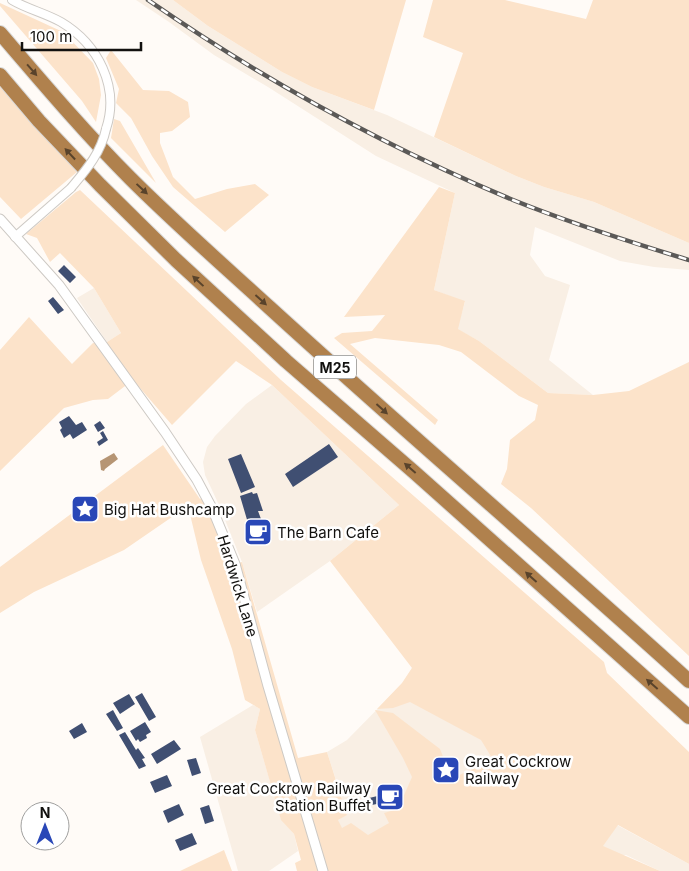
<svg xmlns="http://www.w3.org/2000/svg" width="689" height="871" font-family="Inter,sans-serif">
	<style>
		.built { fill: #f9efe4 }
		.green { fill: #fce3ca }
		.water { fill: #b69574 }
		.building { fill: #404f72 }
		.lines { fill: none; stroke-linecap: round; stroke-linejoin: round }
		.minor-casing { stroke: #cdc9c4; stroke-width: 10 }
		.tertiary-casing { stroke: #cdc9c4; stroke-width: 11 }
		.motorway-casing { stroke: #d9d9d9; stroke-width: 16 }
		.minor { stroke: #fff; stroke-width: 8 }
		.tertiary { stroke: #fff; stroke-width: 9 }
		.motorway { stroke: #b0814d; stroke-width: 14 }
		.rail-casing { stroke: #5b5957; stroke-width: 4.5 }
		.rail { stroke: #fff; stroke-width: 2.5; stroke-dasharray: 8; stroke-linecap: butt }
		.minor-bridge-casing { stroke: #cdc9c4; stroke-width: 10; stroke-linecap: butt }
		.minor-bridge { stroke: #fff; stroke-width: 8 }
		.oneway { fill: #59432b }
		.labels { text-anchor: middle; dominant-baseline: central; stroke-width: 5; stroke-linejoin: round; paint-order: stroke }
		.shield { fill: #fff; stroke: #595857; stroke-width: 1 }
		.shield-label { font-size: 14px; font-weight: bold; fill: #12110f }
		.poi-label { font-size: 15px; fill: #12110f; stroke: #fff; text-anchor: start }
		.street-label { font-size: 15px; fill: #12110f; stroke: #fff }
	</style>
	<rect width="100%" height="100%" fill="#fffbf7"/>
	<path class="built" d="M136,0H173L208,26L282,72L312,87L387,115L516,176L544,187L594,202L689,243V270L654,267L620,261L535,227L530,255L545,276L570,285L549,360L593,395L548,393L479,341L457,329L465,302L434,290L455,193L376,156L268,87L214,55L169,22Z
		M94,288L121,333L107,342L77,298Z
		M272,385L399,505L330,561L257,612L242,562L219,505L205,475L203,462L207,447L215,436L246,404Z
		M412,668L617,825L689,864V871H660L626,855L445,871H345L338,820L347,814L327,752L347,740L402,684Z
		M253,705L260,709L255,730L281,819L294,834L298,851L269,871H238L200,737Z"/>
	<path class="green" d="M173,0H406L374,110L312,87L282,72L208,26Z
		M433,0H505L586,19L593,0H689V243L594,202L544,187L516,176L434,137L463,53L423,37Z
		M0,3L63,32L93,63L99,79L101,95L96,122L82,101L0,6Z
		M111,50L143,90L169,91L188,102L190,117L172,131L160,133V143L173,177L195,199L227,189L255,184L269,195L225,232L173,187L152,156L131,118L116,103L119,89L106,58Z
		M0,79L77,172L21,219L0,197Z
		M114,119L120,121L156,183L111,138Z
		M439,187L455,193L434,290L465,301L458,329L479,341L548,393L593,395L629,391L689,362V656L531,508L501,484L507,469L510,440L535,420L538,405L519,396L461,352L439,345L375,338L350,344L438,420L435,425L334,338L342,333L372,331L385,315L344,317Z
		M80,190L281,380L604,662L607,673L689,752V864L618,825L603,846L660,871H297L295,863L301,860L294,834L281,820L255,730L260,709L245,700L232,649L201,560L188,506L124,550L34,592L0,613V567L163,445L200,499L206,496L235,564L242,562L298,758L327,752L347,815L338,820L342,828L351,823L368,835L389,823L384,813L398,809L412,777L403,758L375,710L393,713L440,749L452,779L492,758L481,740L410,702L393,708L377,709L402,683L412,668L330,561L399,505L272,385L236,361L172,425L133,380L108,399L93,400L64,408L0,471V350L29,317L72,364L93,343L107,342L121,333L94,288L60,253L50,262L37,238L26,234L76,192Z
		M224,850L232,871H180Z"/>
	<path class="water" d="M114,453L118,459L105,469L104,471L101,470L100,461Z"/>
	<path class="building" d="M64,265L76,277L70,283L58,271Z
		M53,297L64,310L58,314L48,301Z
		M69,416L76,425L82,422L87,430L73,439L70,434L64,438L60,430L62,428L59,422Z
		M100,421L105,428L98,432L94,425Z
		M103,431L108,440L99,446L97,442L103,438L100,433Z
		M329,444L338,457L293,487L285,474Z
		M241,454L255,487L241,493L228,459Z
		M252,492L253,494L257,493L263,511H258L261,519L248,523L240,496Z
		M262,522L268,539L255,543L249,526Z
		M142,693L156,717L149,721L135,697Z
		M129,694L135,704L120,714L113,703Z
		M113,710L123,728L117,731L106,714Z
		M145,722L151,732L146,735L147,738L140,742L138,739L136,741L130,731Z
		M82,723L87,732L74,739L69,731Z
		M125,732L136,750L138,748L145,758L142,759L146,766L139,769L119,735Z
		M174,740L181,749L157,764L151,754Z
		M196,758L201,773L192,776L187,760Z
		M167,775L172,786L155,793L150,782Z
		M394,792L396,800L367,806L365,799Z
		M179,804L184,815L168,823L163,811Z
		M209,805L214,821L205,824L200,808Z
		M192,833L197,844L180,851L175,840Z"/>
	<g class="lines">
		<defs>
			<path id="minor" d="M12,0C27,9 45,13 61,22C98,44 120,87 106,129
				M15,237L71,188"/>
			<path id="tertiary" d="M0,219L59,285L165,432L197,480L212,508L235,564L268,686L323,871"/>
			<path id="motorway" d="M0,33C42,82 84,132 130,178C175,223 223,265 270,308C408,434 550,555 689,681
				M0,75L39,121L100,185L176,260L286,361L414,472L689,717"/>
		</defs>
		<use href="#minor" class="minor-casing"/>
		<use href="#tertiary" class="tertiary-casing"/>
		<use href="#motorway" class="motorway-casing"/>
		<use href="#minor" class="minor"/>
		<use href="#tertiary" class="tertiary"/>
		<use href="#motorway" class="motorway"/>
		<defs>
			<path id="rail" d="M148,0C262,79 384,146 513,200C570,223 630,242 689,260"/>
		</defs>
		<use href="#rail" class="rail-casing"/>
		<use href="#rail" class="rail"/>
		<defs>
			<path id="minor-bridge" d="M71,188C86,170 101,153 106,129"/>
		</defs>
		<use href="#minor-bridge" class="minor-bridge-casing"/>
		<use href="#minor-bridge" class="minor-bridge"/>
	</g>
	<defs><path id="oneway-solid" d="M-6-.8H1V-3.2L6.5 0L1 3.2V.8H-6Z" transform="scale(1.25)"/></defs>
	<g class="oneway">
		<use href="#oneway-solid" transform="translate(32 70) rotate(49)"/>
		<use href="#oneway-solid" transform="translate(70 154) rotate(-133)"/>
		<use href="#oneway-solid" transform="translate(142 189) rotate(43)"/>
		<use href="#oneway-solid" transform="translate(198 281) rotate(-137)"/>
		<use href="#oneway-solid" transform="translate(261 300) rotate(42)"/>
		<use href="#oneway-solid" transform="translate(382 409) rotate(42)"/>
		<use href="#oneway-solid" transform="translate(410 468) rotate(-139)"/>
		<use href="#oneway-solid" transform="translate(531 577) rotate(-138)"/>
		<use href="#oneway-solid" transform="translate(652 684) rotate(-139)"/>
	</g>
	<defs>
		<symbol id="sight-square" viewBox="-11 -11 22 22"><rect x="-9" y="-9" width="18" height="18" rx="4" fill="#2947b7" stroke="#fff"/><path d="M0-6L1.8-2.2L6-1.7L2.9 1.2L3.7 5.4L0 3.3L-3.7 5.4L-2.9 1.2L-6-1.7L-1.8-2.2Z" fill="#fff"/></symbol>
		<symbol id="cafe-square" viewBox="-11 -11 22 22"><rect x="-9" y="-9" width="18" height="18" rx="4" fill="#2947b7" stroke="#fff"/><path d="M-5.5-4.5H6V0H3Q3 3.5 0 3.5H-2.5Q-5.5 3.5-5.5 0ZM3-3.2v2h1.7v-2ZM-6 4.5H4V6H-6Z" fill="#fff"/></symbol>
	</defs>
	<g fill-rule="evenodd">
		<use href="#sight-square" x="69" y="493" width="32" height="32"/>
		<use href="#cafe-square" x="242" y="516" width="32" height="32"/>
		<use href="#sight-square" x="430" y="754" width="32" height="32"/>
		<use href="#cafe-square" x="374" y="781" width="32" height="32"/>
	</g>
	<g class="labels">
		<rect class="shield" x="314" y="355.5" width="42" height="23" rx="4"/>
		<g class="shield-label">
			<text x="335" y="367">M25</text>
		</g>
		<g class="poi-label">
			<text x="104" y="509">Big Hat Bushcamp</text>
			<text x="277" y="532">The Barn Cafe</text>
			<text x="465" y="761">Great Cockrow<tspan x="465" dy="17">Railway</tspan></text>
			<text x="371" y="788" text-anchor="end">Great Cockrow Railway<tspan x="371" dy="17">Station Buffet</tspan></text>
		</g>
		<g class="street-label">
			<text transform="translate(238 586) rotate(73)">Hardwick Lane</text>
		</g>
	</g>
	<g transform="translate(45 826)"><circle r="24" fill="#ffffff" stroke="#a0a09f"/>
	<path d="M0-4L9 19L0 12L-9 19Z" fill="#2947b7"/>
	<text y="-8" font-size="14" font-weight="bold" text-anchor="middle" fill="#12110f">N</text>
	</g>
	<path d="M22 42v8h119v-8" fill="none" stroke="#12110f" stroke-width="2.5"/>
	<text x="30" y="42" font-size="15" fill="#12110f" stroke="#ffffff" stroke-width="4" paint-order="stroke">100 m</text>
</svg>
